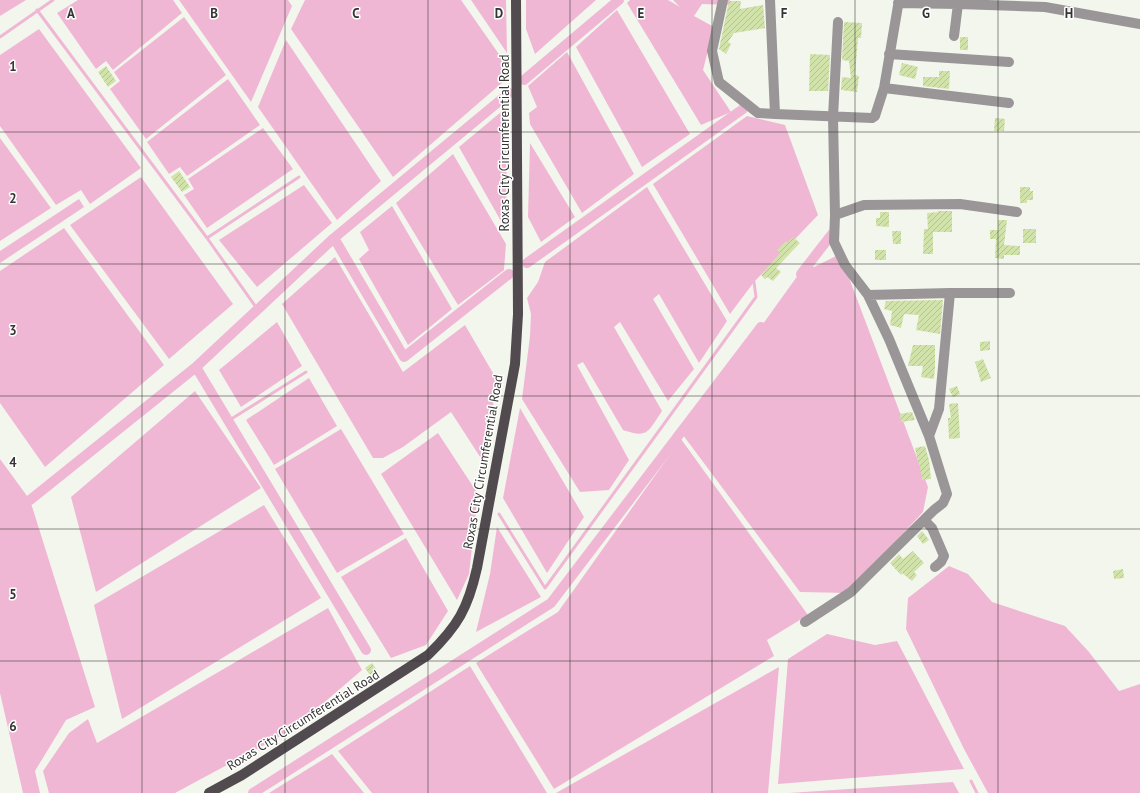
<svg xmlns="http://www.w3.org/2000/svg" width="1140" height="793" font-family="'PT Sans',sans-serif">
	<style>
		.water { fill: #f0b7d5 }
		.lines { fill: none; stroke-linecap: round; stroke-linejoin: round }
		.stream { stroke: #f0b7d5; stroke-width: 3 }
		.canal { stroke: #f0b7d5; stroke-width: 10 }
		.building { fill: url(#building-hatch) }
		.minor { stroke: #9a9698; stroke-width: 10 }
		.major { stroke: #514a4e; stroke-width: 10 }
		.grid { fill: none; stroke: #343532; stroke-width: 1; stroke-opacity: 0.55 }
		.labels { text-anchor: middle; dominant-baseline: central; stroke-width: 3; stroke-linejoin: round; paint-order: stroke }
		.street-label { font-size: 13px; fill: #343532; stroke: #fff }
		.grid-label { font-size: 13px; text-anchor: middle; font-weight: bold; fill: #343532; stroke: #fff; stroke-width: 3; stroke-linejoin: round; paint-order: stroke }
	</style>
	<defs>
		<pattern id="building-hatch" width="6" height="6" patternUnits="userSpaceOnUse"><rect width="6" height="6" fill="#d2e2ab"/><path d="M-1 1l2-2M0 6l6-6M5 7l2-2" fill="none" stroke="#b5c294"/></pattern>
	</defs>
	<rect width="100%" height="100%" fill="#f3f6ed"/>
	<path class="water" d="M0,0H26L0,16Z
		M78,0H173L182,13L113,70L106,61L96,69L57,13Z
		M179,0H288L292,6L251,102Z
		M305,0H461L503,60V82L393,177L291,29Z
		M471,0H506L507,53Z
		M526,0H596L535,54L526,29Z
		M630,0H668L680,7L673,0H730V5L702,4L694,16L714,27L703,70L731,112L701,125L627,3Z
		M617,10L690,134L642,167L576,47Z
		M184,17L226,75L146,139L110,89L120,81L114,72Z
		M39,29L141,168L90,204L81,190L56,205L0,126V55Z
		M286,40L381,181L337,220L258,107Z
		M567,52L634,174L582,213L530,124L529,113L537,107L528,86Z
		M228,79L260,125L187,176L180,167L169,174L147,142Z
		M507,107L506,230L459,147Z
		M747,116L785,125L818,215L754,282L730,314L653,184Z
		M263,128L293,169L207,228L184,195L194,189L188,179Z
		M0,138L51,208L0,241Z
		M530,143L575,217L541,242L528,217Z
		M453,154L506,244L504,270L458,305L396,203Z
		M141,177L233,304L169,359L70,225Z
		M304,185L332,223L257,287L219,240Z
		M647,187L727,321L699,363L659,294L653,299L694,369L668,401L620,322L614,327L662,411C648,431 649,439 623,430L583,362L577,365L629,460L609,490L580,492L522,399L530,336L531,314L527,298L538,282L545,262Z
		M79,199L84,207L0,263V251Z
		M392,206L452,309L408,345L359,259L369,250L360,232Z
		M64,228L164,365L45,467L0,403V271Z
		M840,254L928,487L923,512L848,593L800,592L683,435L806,264L814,267Z
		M335,257L403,372L465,325L497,380L484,463L451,412L403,447L383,458H373L282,304Z
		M277,322L302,366L241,407L219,370Z
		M309,378L337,426L274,465L246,420Z
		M195,391L261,488L96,592L71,497Z
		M520,408L584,517L547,573L503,498Z
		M341,429L404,534L337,573L275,469Z
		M438,433L478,494L469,574L457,600L381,474Z
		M681,439L808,615L767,640L774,656L554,789L476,663L558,612Z
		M0,459L30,500L95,707L66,720L35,771L40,793H23L0,693Z
		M264,505L321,598L122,719L94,605Z
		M497,527L541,597L476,632L490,574Z
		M406,538L448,611L426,645L391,658L341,577Z
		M949,566L968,574L992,602L1065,626L1089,652L1119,691L1140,684V793H988L964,749L906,629L908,598Z
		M328,608L362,670L292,730L175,793H49L43,771L69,733L88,719L97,743Z
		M827,634L875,645L897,641L964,769L778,784L788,659Z
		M470,666L547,793H372L338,751Z
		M779,667L768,793H556Z
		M332,754L364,793H269Z
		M953,782L959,793H789Z"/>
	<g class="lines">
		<path class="stream" d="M37,10L207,238L258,310
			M0,37L53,0
			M207,238L299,177
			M228,421L306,372
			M499,514L545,588L756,297L754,282
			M971,781L977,793"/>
		<path class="canal" d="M524,80L619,0
			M334,238L404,357L509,274
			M527,263L743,109
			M801,274L832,234
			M196,367L366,650
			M30,500L196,367L334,238L509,93
			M253,793L551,603L761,327"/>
	</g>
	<path class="building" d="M729,1H741L740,9L763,5L765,28L734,33L728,42L731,44L726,54L719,49Z
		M844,22L862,23L861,38H858L855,75L859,76L857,92L841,90L842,77L851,78L849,61L842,60Z
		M960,37H968V50H960Z
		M810,54L830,55L828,91H809Z
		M902,63L918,67L915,79L899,75Z
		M106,66L116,81L108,87L98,72Z
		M939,71H950L949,89L923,86V77H939Z
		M995,118L1005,119L1004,131H994Z
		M179,171L190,187L182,192L171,177Z
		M1020,187H1030V191H1033V200H1027V203H1020Z
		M938,211H952V232H933V254H923L924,229H928L927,213L938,212Z
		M880,212H889V227L876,226V218H880Z
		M998,220H1007L1004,245L1020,246V255H1004V259L995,258L996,239H990V230H998Z
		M1023,229H1036V243H1023Z
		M892,231H901V244H893Z
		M793,237L800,243L776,268L781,272L773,281L767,277L765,279L761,275L780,253L777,250L786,241L787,243Z
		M875,250H886V260H875Z
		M943,300L940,334L916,330L919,315L904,314L901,328L890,325L892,311L884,309L886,301Z
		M990,341V350L980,351V342Z
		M913,345H935V368L934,379L921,377L923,366H908Z
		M983,359L991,378L981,382L975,362Z
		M957,386L960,394L953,397L949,389Z
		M958,403L960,438L949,439L948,418H951L949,404Z
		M912,412L915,420L901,422L899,414Z
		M925,446L929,460L931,479L922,480L919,462L918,463L915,448Z
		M922,531L929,540L923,544L917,536Z
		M913,551L924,563L914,572L917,575L912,581L902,573L901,575L890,563L899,554L903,559Z
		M1123,569L1124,578L1114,579L1113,571Z
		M372,663L377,670L370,675L365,668Z"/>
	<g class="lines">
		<path class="minor" d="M723,0L712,51L719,82L758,113L775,114
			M770,0L775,114L872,118L875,116L884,88L899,0
			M898,3L958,4L1045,7L1140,24
			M954,36L958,4
			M889,54L1009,62
			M884,88L1009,103
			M835,215L864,205L960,204L1017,212
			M868,295L950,293H1010
			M929,436L939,409L950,293
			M924,520L932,528L944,556L941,562L935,567
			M805,622L851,592L934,510L943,503L947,494L929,436L889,339L868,295L845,265L834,242L835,215L833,117L838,22"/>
		<path class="major" d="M209,793L242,775L428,655C458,626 468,608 477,568L515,364L518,314L516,0"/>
	</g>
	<path class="grid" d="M142,0V793M285,0V793M428,0V793M570,0V793M712,0V793M855,0V793M998,0V793M0,132H1140M0,264H1140M0,396H1140M0,529H1140M0,661H1140"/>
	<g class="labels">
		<g class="street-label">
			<text transform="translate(504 143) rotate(-90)">Roxas City Circumferential Road</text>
			<text transform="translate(483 462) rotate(-80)">Roxas City Circumferential Road</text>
			<text transform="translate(303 720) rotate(-32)">Roxas City Circumferential Road</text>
		</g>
	</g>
	<g class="grid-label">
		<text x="71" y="18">A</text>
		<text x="214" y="18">B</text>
		<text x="356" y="18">C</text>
		<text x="499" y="18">D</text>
		<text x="641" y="18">E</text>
		<text x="784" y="18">F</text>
		<text x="926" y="18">G</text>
		<text x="1069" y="18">H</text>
		<text x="13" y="71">1</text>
		<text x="13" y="203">2</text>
		<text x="13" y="335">3</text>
		<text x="13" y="467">4</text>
		<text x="13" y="599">5</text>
		<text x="13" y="731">6</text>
	</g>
</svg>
